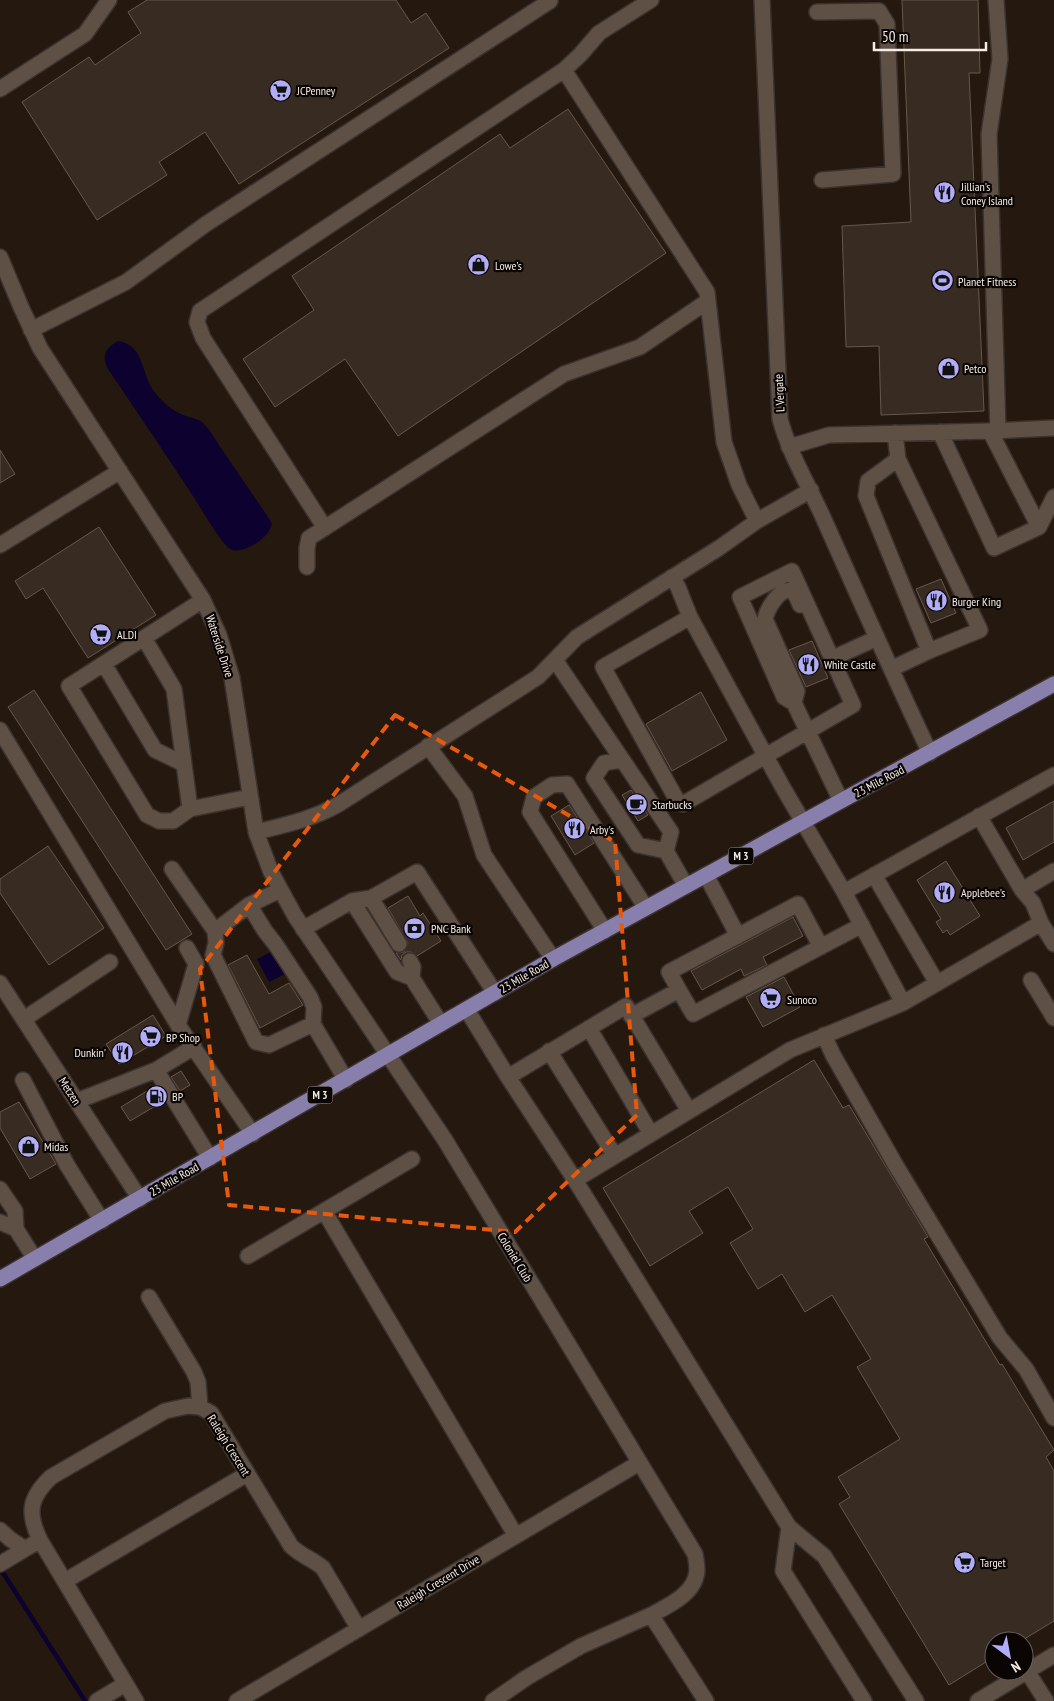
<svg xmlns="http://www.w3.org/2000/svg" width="1054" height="1701" font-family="'PT Sans Narrow',sans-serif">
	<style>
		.water { fill: #0d012f }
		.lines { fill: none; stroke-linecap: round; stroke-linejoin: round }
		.stream { stroke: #0d012f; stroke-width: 4.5 }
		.building { fill: #382b21; stroke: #67584d }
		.minor-casing { stroke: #3b322e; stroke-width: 18 }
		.major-casing { stroke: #3b322e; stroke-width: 18 }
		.minor { stroke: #5e5045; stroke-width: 15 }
		.major { stroke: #897fac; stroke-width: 15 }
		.marked { fill: none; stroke: #e8590c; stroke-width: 4; stroke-dasharray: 10 6; stroke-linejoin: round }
		.labels { text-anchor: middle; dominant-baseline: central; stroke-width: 4.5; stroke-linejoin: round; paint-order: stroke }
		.shield { fill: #0a0503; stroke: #aea7a2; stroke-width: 1 }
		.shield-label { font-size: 11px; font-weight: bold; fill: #f5ece6 }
		.poi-label { font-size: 12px; fill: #f5ece6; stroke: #0a0503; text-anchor: start }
		.street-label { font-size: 12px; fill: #f5ece6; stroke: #0a0503 }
	</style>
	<rect width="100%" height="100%" fill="#24180f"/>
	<path class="water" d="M118,341C144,345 141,372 153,390C161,401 173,412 186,416C191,418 199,419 203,423C211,430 217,443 223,451C238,473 253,495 268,517L272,524C271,527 269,531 267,534C260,542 241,555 230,549C223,545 202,511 197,502C168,458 138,413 108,369C101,355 106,348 118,341Z
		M273,951L285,974L269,982L257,959Z"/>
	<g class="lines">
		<path class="stream" d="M0,1568L85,1701"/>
	</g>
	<path class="building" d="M147,0H396L411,23L426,13L449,48L239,184L205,132L159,162L167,175L97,220L22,102L89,57L95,65L141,33L128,12Z
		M902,0H978L980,73H969L984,411L881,415L879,346L846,347L842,226L911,222Z
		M568,109L666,253L398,436L345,359L275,407L243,359L314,310L292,276L500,134L510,148Z
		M0,450L15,474L0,483Z
		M99,527L156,615L88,658L43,588L26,599L15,581Z
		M941,579L956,613L931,623L916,589Z
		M812,641L828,678L806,687L789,650Z
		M34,690L192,934L166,950L8,707Z
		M701,692L727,740L672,771L646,724Z
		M631,790L648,815L638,821L622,795Z
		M1054,801V842L1023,860L1006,828Z
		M569,805L594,843L575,855L551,816Z
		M48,846L104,928L49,965L0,893V879Z
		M946,861L980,916L950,935L947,930L943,933L936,922L941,919L917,880Z
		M408,896L420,916L423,913L441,941L417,956L411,952H406L402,955L401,960L396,953L404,952L408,943L388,908Z
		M793,917L803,936L763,957L767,965L744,976L741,969L702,990L691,971Z
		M247,955L269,994L289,983L303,1005L260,1028L228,965Z
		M784,977L800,1007L763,1027L746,997Z
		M153,1015L166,1036L119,1064L106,1044Z
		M814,1060L843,1108L849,1105L928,1237L924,1239L1000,1365L1002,1364L1054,1450L1046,1457L1054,1471V1621L1021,1641H994V1657L949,1685L839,1504L850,1497L838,1477L900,1439L857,1367L871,1359L832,1295L805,1312L782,1274L758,1289L730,1243L753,1229L728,1187L689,1211L703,1233L650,1266L603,1188Z
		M181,1071L190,1085L180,1091L171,1077Z
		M155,1086L164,1101L130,1121L121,1107Z
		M19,1102L56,1164L30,1179L0,1128V1112Z"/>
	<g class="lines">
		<defs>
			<path id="minor" d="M762,0L780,419C790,456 811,489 826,524C860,600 894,677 930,753
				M996,0L1000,59L989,134L998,431
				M817,12L879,11L887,24L893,174L822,180
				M564,70L707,292L724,442L739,485L757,521
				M0,89L85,34L109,0
				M0,257L21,307L40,348L203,600L219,635L232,678L256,832L271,872L295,916L445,1140L695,1554C696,1559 697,1565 697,1570C696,1593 670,1605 651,1615L706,1701
				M31,330L126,282L206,224L550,1L549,0
				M990,431L1039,527
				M940,432L994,548L1039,527L1054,497
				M789,447L829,435L990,431L1054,428
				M898,459L868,481L866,496L929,651
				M325,528L203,338L197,322L200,311L564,70L580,55L599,33L651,0
				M0,545L120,471
				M307,567V548L309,538L564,374L640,347L708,301
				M672,577L678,587L690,617
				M203,600L69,686L147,815L159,821H173L190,809L250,797
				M144,638L174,689L190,809
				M831,659L877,638
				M555,660L671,832L666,851L686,886
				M104,664L155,750L184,764
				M891,669L929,651L980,630L898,459L895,433
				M794,703L797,691L765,619C767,610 779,587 791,591C796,593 798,600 800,605
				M0,730L178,1025
				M428,746L465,796L484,855L553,959
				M621,760L604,763L594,778L638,845L666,851
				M841,801L794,703L784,697L740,597L792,571L853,705C796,738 740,771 683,804L678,802L603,667L690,617L782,786L844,892L903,1003
				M979,816L1022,890L1033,903L1041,923L1054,944
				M256,832C285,825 313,819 339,804L538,677L577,637L719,548L757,521L811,490
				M172,869L215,931
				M706,875L738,936
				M874,875L937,983
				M280,890L249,905L215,931L216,943L213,955L256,1042L269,1045L313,1024L346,1080
				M1022,890L1054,871
				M844,892L1054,775
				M371,898L399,944
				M352,901L397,972L412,978L441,1024
				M249,905L265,931L276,945L310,997L314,1007L313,1024
				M303,929L352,901L371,898L417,872L495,993
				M605,931L530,812L534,797L552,785L567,784L646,908
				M187,948L196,964L178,1025L253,1134
				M410,961L413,967L412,978
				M1031,980L1054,1018
				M0,983L140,1199
				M679,990L693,1014L862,925
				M467,1010L508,1077L575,1180L789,1527L824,1556L916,1701
				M631,1016L679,990L669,972L798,904L821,947
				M24,1019L110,962
				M589,1028L651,1134
				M824,1035L833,1055L895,1164L1000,1338L1026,1369L1054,1418
				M549,1051L615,1156
				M156,1070L194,1047
				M508,1077L626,1006L689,1111
				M23,1080L67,1165L102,1221
				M77,1101L156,1070L210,1158
				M575,1180L790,1050L903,1003L1041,923
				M0,1189L15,1211L16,1229L35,1259
				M324,1211L516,1536
				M0,1222L16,1229
				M248,1256L412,1159
				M149,1297L194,1372L198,1382L200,1407
				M789,1527L783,1571L864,1701
				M0,1530L10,1539L25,1549
				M0,1564L40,1540
				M65,1581L247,1474
				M1027,1671L1046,1701
				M97,1701L125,1684
				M136,1701L40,1540C27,1513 29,1498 51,1477L165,1411L188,1406L200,1407L211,1413L291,1546C301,1556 313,1559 323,1568L359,1629
				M237,1701L639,1463
				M493,1701L526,1678L581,1646L651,1615
				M978,1701L1054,1655"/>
			<path id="major" d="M0,1279L553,959L1054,684"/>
		</defs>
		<use href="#minor" class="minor-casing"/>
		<use href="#major" class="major-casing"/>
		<use href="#minor" class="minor"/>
		<use href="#major" class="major"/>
	</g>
	<path class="marked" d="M395,715L615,842L637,1115L515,1232L229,1205L200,969Z"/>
	<defs>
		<symbol id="supermarket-disc" viewBox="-11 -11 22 22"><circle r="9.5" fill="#b2adf9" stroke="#0a0503"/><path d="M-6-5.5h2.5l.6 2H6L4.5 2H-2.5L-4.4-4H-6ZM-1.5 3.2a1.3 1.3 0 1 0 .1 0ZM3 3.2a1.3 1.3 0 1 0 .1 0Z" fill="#111"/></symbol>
		<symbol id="restaurant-disc" viewBox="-11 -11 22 22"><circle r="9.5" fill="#b2adf9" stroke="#0a0503"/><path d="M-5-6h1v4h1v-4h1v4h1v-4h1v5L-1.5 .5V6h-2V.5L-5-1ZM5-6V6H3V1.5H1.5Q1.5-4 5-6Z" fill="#111"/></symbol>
		<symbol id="shop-disc" viewBox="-11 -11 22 22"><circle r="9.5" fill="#b2adf9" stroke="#0a0503"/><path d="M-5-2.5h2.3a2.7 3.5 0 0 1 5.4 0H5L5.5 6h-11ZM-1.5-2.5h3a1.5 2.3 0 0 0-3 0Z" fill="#111"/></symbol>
		<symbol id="stadium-disc" viewBox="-11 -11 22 22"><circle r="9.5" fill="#b2adf9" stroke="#0a0503"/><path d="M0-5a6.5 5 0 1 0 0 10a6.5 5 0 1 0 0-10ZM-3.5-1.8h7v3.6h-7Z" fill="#111"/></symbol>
		<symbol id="cafe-disc" viewBox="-11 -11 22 22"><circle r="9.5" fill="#b2adf9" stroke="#0a0503"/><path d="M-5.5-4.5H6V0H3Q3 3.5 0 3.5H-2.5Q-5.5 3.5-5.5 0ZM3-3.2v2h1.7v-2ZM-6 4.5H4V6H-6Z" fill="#111"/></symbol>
		<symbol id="bank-disc" viewBox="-11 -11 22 22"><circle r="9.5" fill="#b2adf9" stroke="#0a0503"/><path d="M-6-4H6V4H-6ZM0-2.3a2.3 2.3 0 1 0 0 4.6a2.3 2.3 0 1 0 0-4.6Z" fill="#111"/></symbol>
		<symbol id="fuel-disc" viewBox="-11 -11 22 22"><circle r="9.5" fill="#b2adf9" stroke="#0a0503"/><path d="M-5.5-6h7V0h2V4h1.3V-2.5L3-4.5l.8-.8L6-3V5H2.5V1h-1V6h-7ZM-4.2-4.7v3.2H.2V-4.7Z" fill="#111"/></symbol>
	</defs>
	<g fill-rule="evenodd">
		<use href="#supermarket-disc" x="268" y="78" width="25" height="25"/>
		<use href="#restaurant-disc" x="932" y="180" width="25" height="25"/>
		<use href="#shop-disc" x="466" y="252" width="25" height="25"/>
		<use href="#stadium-disc" x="930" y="268" width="25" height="25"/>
		<use href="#shop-disc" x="936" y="356" width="25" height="25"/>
		<use href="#restaurant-disc" x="924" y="588" width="25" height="25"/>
		<use href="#supermarket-disc" x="88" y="622" width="25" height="25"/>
		<use href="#restaurant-disc" x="796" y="652" width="25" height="25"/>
		<use href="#cafe-disc" x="624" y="792" width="25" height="25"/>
		<use href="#restaurant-disc" x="562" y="816" width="25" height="25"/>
		<use href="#restaurant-disc" x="932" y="880" width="25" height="25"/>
		<use href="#bank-disc" x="402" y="916" width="25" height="25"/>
		<use href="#supermarket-disc" x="758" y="986" width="25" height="25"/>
		<use href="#supermarket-disc" x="138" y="1024" width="25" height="25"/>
		<use href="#restaurant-disc" x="110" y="1040" width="25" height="25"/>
		<use href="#fuel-disc" x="144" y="1084" width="25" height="25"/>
		<use href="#shop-disc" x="16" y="1134" width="25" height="25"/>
		<use href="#supermarket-disc" x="952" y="1550" width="25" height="25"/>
	</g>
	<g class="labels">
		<g class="shield">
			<rect x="728.5" y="847.5" width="25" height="17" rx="4"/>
			<rect x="307.5" y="1086.5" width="25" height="17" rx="4"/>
		</g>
		<g class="shield-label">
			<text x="741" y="856">M 3</text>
			<text x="320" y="1095">M 3</text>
		</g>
		<g class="poi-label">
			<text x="297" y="90">JCPenney</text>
			<text x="961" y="186">Jillian's<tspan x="961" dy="14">Coney Island</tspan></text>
			<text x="495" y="265">Lowe's</text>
			<text x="958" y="281">Planet Fitness</text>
			<text x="964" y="368">Petco</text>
			<text x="952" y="601">Burger King</text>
			<text x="117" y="634">ALDI</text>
			<text x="824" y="664">White Castle</text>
			<text x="652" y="804">Starbucks</text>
			<text x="590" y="829">Arby's</text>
			<text x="961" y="892">Applebee's</text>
			<text x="431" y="928">PNC Bank</text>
			<text x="787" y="999">Sunoco</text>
			<text x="166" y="1037">BP Shop</text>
			<text x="106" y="1052" text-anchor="end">Dunkin'</text>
			<text x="172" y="1096">BP</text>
			<text x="44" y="1146">Midas</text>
			<text x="980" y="1562">Target</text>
		</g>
		<g class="street-label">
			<text transform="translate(779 393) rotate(-93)">L Vergate</text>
			<text transform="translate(220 646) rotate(72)">Waterside Drive</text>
			<text transform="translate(879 781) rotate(-28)">23 Mile Road</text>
			<text transform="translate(524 976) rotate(-30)">23 Mile Road</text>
			<text transform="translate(70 1091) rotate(57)">Metzen</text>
			<text transform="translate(174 1179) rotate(-30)">23 Mile Road</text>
			<text transform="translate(515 1257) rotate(59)">Coloniel Club</text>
			<text transform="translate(229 1445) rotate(58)">Raleigh Crescent</text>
			<text transform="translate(438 1582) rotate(-31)">Raleigh Crescent Drive</text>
		</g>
	</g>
	<g transform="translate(1009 1656) rotate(148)"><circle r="24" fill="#0a0503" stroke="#68615e"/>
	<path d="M0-4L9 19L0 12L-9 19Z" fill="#b2adf9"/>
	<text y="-8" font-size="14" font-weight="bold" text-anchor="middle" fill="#f5ece6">N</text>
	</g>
	<path d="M874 42v8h112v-8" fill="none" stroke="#f5ece6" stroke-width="2.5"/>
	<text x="882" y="42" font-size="15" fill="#f5ece6" stroke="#0a0503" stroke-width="4" paint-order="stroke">50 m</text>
</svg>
